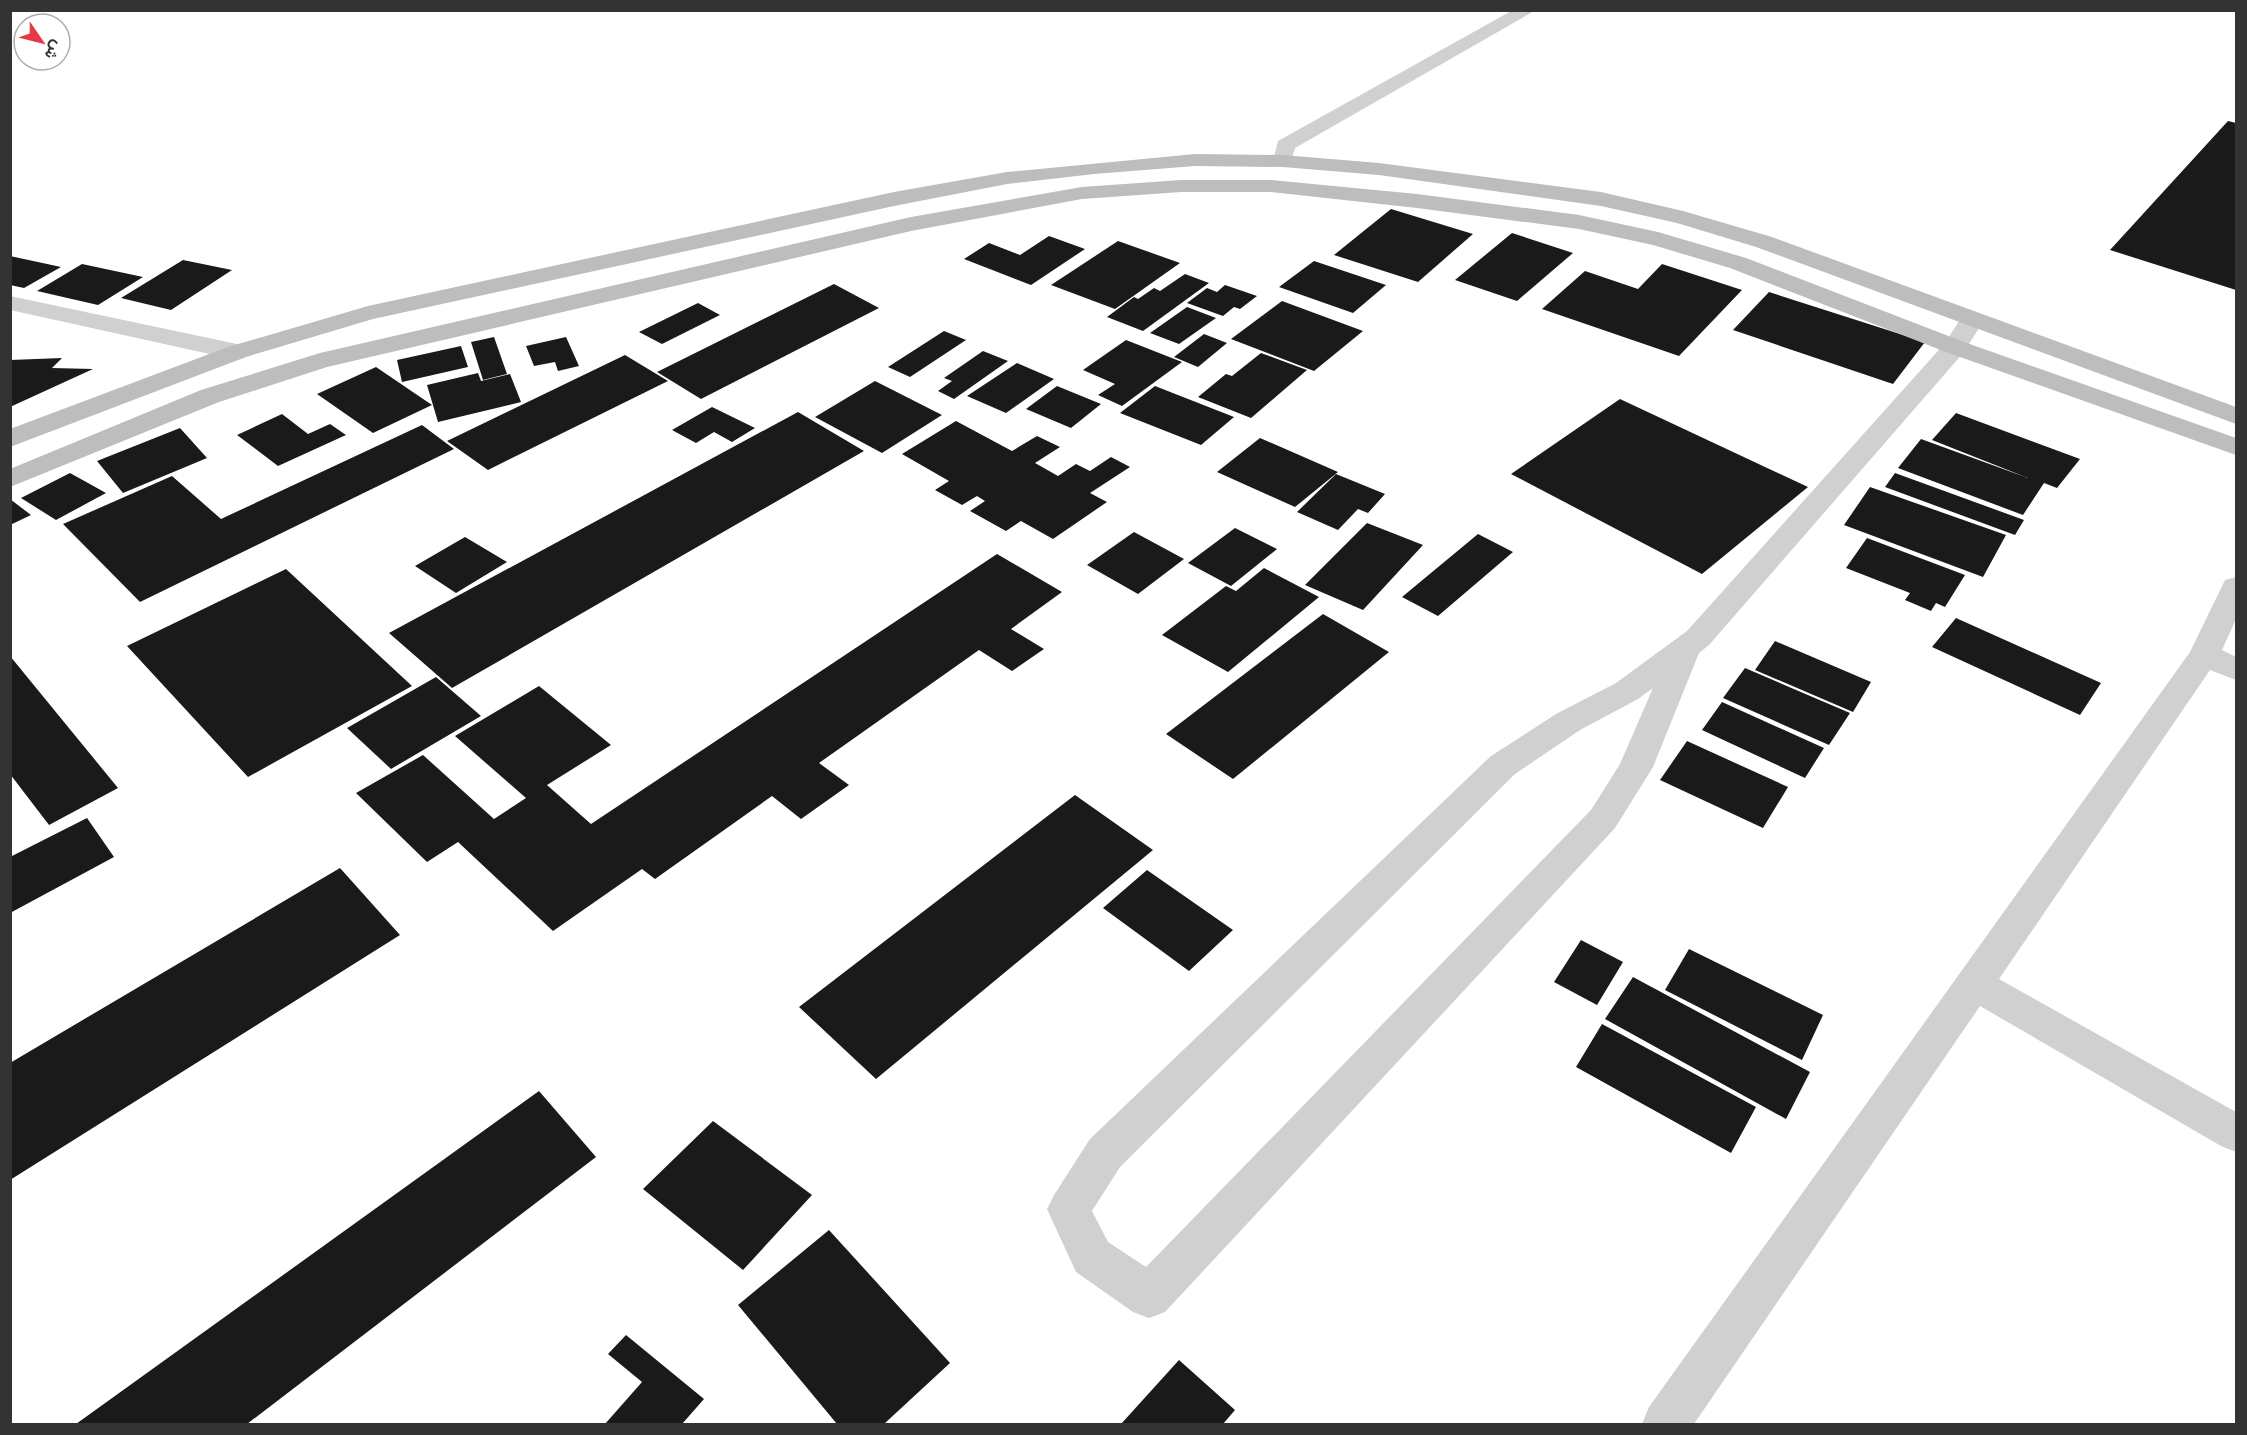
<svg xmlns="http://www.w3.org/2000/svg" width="2247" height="1435" font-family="Ubuntu,Vazirmatn,sans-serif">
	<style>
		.building { fill: #1a1a1a }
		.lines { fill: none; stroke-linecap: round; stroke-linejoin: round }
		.street { fill: #d0d0d0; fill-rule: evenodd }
		.secondary { fill: #bdbdbd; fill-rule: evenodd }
	</style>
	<rect width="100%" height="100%" fill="#fff"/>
	<path class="building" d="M2228,121L2236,123V290L2110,250Z
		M1391,209L1473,234L1418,282L1334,255Z
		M1512,233L1573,253L1517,301L1455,280Z
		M1049,236L1085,249L1031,285L964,259L989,243L1020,255Z
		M1118,241L1180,263L1115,309L1051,285Z
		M10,256L61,267L24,288L10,285Z
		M183,260L232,270L171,310L121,298Z
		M1314,261L1386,285L1353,313L1279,287Z
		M82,264L143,277L98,305L37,291Z
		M1662,264L1742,290L1679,356L1542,309L1585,271L1638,289Z
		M1185,274L1209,283L1143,331L1107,317L1134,297L1138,299L1154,288L1160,291Z
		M834,284L879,308L701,399L657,372Z
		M1225,285L1257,296L1240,309L1234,307L1223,316L1187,303L1207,288L1217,292Z
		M1769,292L1925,342L1893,384L1733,330Z
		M1282,301L1363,331L1314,371L1231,339Z
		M698,303L720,315L662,344L639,332Z
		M1187,307L1216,318L1179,344L1150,333Z
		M944,331L966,340L910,377L888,367Z
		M1204,334L1227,343L1198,367L1174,357Z
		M494,337L507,374L483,380L471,342Z
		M566,337L579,366L558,371L555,362L534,366L526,346Z
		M1126,340L1182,362L1122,406L1098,395L1115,384L1083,370Z
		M461,346L468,367L402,382L397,360Z
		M983,351L1008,361L954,399L938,391L952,381L944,378Z
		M1261,353L1307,370L1251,418L1198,397L1226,374L1232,376Z
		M625,355L668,381L488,470L447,441Z
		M62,358L52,368L93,369L10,407V360Z
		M1017,363L1054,379L1006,413L967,396Z
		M376,367L432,405L373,433L317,394Z
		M478,373L481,381L510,374L521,402L438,422L427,385Z
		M875,381L942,415L882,453L815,417Z
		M1057,386L1101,404L1071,428L1026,409Z
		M1155,386L1234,417L1201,445L1120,413Z
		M1620,399L1808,487L1702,574L1511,474Z
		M712,407L755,428L732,442L714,432L696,443L672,430Z
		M798,412L864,451L452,688L389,633Z
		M1956,413L2080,459L2057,488L2044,483L2023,515L1898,468L1921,439L2028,478L1932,440Z
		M282,414L308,434L330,424L346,435L278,466L237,435Z
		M956,421L1012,451L1037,436L1060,447L1035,463L1058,476L1076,464L1090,471L1111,457L1130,467L1090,493L1107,502L1053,539L1021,521L1006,531L970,511L985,501L977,496L962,505L935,490L949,481L902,454Z
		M422,425L454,449L140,602L63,524L172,476L221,519Z
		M180,428L207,458L123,493L97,461Z
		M1260,438L1338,472L1295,507L1217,472Z
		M70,473L106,493L56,520L21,498Z
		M1895,473L2024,520L2015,535L1885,487Z
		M1336,474L1385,494L1368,513L1358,509L1338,530L1297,512Z
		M1870,487L2006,535L1983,577L1844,525Z
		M10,499L31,515L10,525Z
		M1367,523L1423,545L1363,610L1305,585Z
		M1235,528L1277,549L1231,586L1188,563Z
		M1134,532L1184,559L1138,594L1087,565Z
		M1478,534L1513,552L1438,616L1402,597Z
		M465,537L507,562L456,593L415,566Z
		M1867,538L1965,575L1945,607L1936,603L1931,611L1905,600L1910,593L1846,568Z
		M997,554L1062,592L1011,629L1044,649L1012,671L979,650L819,763L849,785L801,819L772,796L655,879L642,869L553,931L458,842L427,862L356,793L423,755L494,819L526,798L455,736L539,686L611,745L547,785L591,824Z
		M1264,568L1319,597L1228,672L1162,635L1226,586L1236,591Z
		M286,569L412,686L248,777L127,646Z
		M1323,614L1389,652L1233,779L1166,734Z
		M1956,618L2101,683L2080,715L1932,647Z
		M1775,641L1871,682L1853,712L1755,670Z
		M10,656L118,788L49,825L10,774Z
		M1745,668L1850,713L1829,745L1723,698Z
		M436,677L481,716L391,769L347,728Z
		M1722,702L1824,748L1805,778L1702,730Z
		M1687,741L1788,787L1763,828L1660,780Z
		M1075,795L1153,850L876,1079L799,1007Z
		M87,818L114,857L10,913V857Z
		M340,868L400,935L10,1180V1063Z
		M1147,870L1233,930L1189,971L1103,908Z
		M1581,940L1623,962L1597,1005L1554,982Z
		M1689,949L1823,1015L1802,1060L1665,990Z
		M1633,977L1810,1072L1786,1119L1605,1019Z
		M1602,1024L1756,1107L1731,1153L1576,1067Z
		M539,1091L596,1157L247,1424H76Z
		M713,1121L812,1195L743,1270L643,1189Z
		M829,1230L950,1363L884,1424H837L738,1305Z
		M626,1335L704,1399L682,1424H605L642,1382L608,1354Z
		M1179,1360L1235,1410L1223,1424H1121Z"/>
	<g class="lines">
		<path class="street" d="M1513,10H1536L1295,148L1290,165H1276L1273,161L1278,141Z
			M10,296L237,344L246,347L250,352L246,357L237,360L10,310Z
			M1972,313L1981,315L1984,320L1964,352L1709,645L1699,653L1653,767L1615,828L1165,1312L1149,1318L1133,1312L1076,1272L1047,1209L1054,1195L1090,1139L1491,756L1556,714L1616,683L1687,631L1945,343L1963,315ZM1653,688L1620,764L1591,810L1146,1267L1108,1242L1092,1211L1120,1167L1515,774L1580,730L1638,699Z
			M2236,577V619L2222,650L2236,657V680L2210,670L1999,979L2236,1112V1152L2221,1146L1980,1006L1694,1424H1642L1649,1407L2190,652L2225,580Z"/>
		<path class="secondary" d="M1195,154L1283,155L1379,163L1601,192L1683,211L1772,237L2236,407V424L1756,247L1677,223L1601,206L1379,175L1283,167L1195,166L1094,174L1007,184L894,206L373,319L246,357L10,447V429L228,347L368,306L894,192L1007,172Z
			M1181,180H1271L1417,194L1579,215L1658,232L1746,258L1964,342L2236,438V455L1946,352L1730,268L1653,245L1579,229L1417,208L1271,192H1181L1082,199L911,231L327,367L219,402L10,487V469L201,390L320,353L911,217L1082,187Z"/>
	</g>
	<rect width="2247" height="1435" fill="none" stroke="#333333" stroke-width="24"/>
	<g transform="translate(42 42) rotate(125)"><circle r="28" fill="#ffffff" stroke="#adadad" stroke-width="1.5"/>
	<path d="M0-4.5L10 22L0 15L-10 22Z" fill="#e63946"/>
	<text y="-9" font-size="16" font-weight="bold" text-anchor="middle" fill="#333333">ش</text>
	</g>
</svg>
